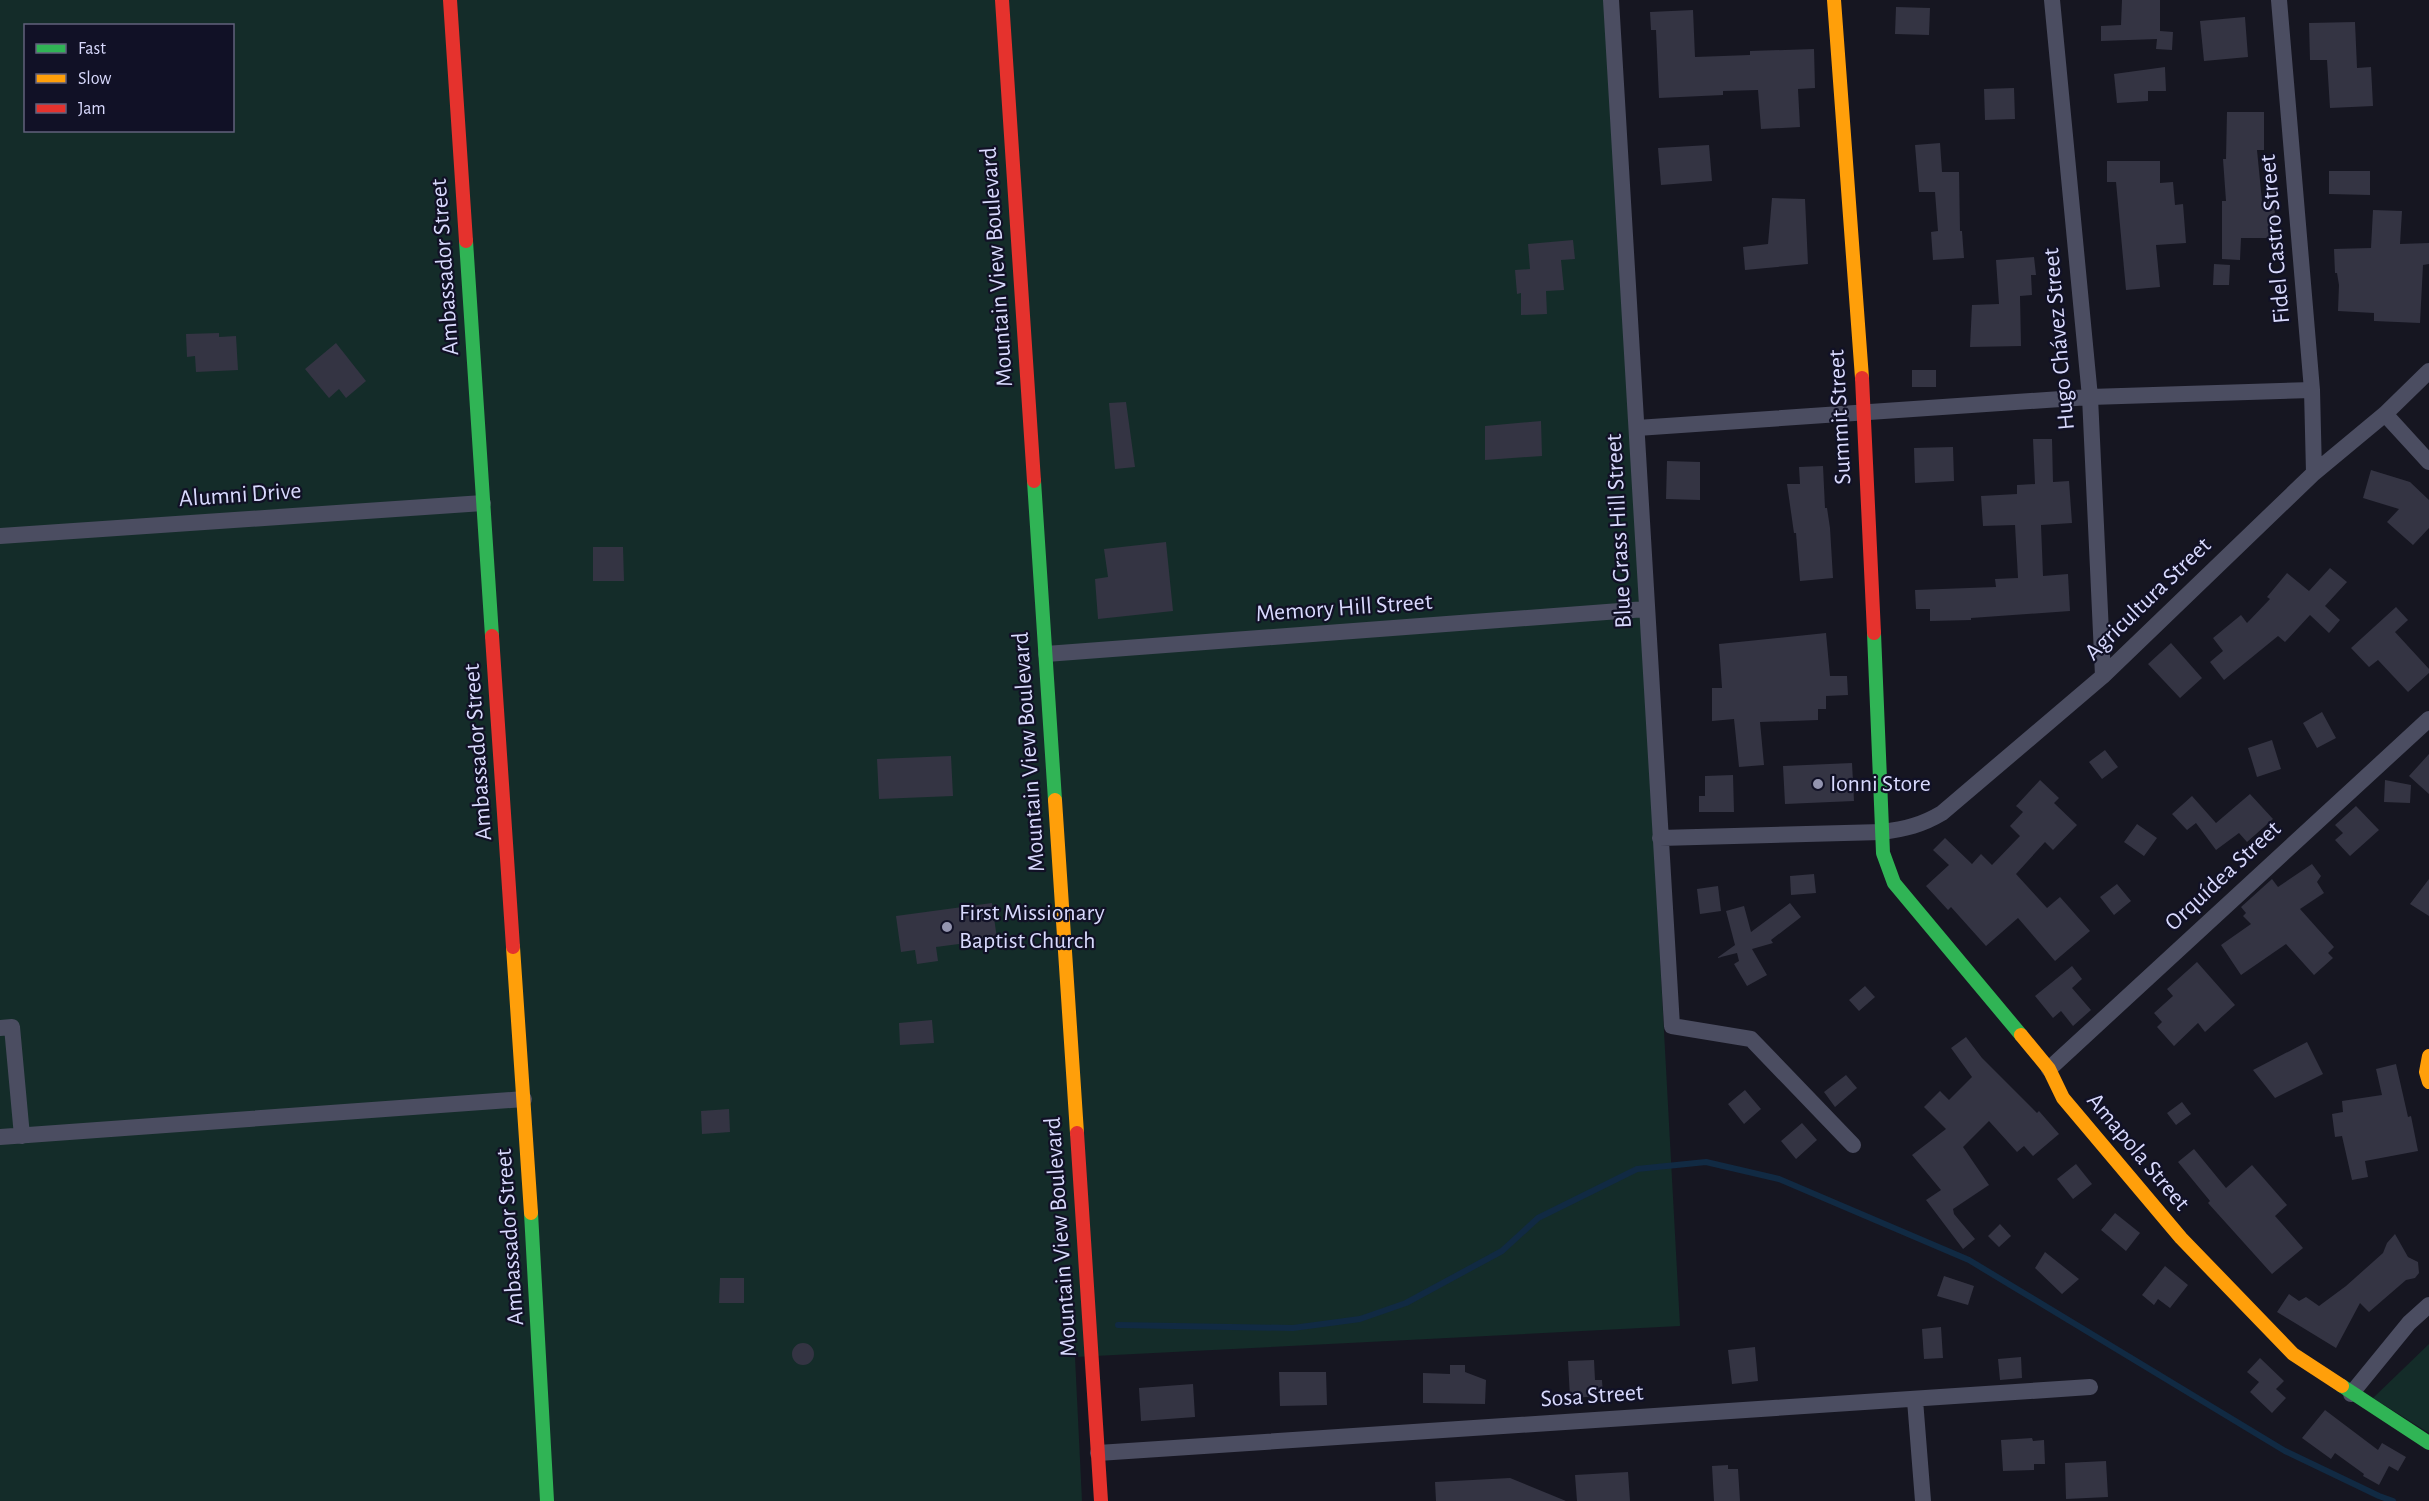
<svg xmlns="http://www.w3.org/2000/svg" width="2429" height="1501" font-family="'Alegreya Sans',sans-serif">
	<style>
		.green { fill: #142c29; fill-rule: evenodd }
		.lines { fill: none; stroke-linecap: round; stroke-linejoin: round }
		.stream { stroke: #112a43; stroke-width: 6 }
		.building { fill: #343443 }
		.street { stroke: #4b4d61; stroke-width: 16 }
		.fast { stroke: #30b455; stroke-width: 14 }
		.slow { stroke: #ff9f0a; stroke-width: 14 }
		.jam { stroke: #e5322d; stroke-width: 14 }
		.poi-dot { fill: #9495b0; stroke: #111126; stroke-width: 2 }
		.labels { text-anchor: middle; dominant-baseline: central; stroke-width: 4.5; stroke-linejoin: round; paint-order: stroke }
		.street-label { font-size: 24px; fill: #d8d9fd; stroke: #111126 }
		.poi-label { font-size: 24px; fill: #d8d9fd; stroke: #111126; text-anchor: start }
	</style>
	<rect width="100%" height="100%" fill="#161621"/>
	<path class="green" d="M0,0H1608L1680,1326L1075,1357L1082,1501H0ZM26,26H232V130H26Z
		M2429,1344V1433L2373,1398Z"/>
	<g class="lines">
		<path class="stream" d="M1118,1325L1293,1328L1360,1319L1406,1303L1502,1251L1538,1218L1637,1169L1706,1162L1779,1179L1969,1260L2285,1451L2379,1496L2393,1501"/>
	</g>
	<path class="building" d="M2122,0H2160V31L2173,32L2172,50L2156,49L2157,39L2101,41V26L2121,25Z
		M1896,7L1930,8L1929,35L1895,34Z
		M1693,10L1695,57L1750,55V51L1814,49L1815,88L1798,89L1800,127L1761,129L1758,90L1723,91V95L1659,98L1656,30H1651L1650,12Z
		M2245,17L2248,57L2204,61L2200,21Z
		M2355,22L2357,68L2371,67L2373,106L2330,108L2327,60H2310L2309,23Z
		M2165,67L2166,91H2148V101L2117,103L2114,74Z
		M2014,88L2015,119L1985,120L1984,89Z
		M2227,112H2264V150H2257L2262,201H2275L2274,238H2241L2240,260L2222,259V201H2226L2223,159H2226Z
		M1940,143L1942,172H1959L1960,231H1962L1964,258L1933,260L1931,232L1938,231L1935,192H1919L1915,145Z
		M1709,145L1712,181L1661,185L1658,148Z
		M2107,161H2160V183L2173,182L2175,205L2183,204L2186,243L2156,245L2160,287L2126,290L2116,182H2107Z
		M2329,171H2370V195L2329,194Z
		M1772,198L1805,199L1808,264L1745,270L1743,247L1768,244Z
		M2373,210L2402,211L2400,244L2429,243V264L2423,265L2420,323L2374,321V313L2338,311L2339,285L2337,273H2335L2334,249L2371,248Z
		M1573,240L1575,259L1561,260L1564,290L1546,291L1547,314L1521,315V293L1517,294L1515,270L1530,269L1528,244Z
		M2034,257L2036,275H2031L2032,295L2020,296L2021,346L1970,347L1972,305L1999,304L1996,260Z
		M2214,264L2230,265L2229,285H2213Z
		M219,333V337L236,336L238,370L196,372L195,356L187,357L186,334Z
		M336,343L366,381L346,398L339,389L329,398L305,369Z
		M1912,370H1936V387H1912Z
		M1126,402L1135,467L1115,469L1109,403Z
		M1541,421L1542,456L1485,460V426Z
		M2033,439H2052L2053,482L2069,481L2072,523L2041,525L2043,576L2068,574L2070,611L1971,618V620L1930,621V609H1916L1915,590L1996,587L1995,579L2018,578L2015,525L1983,526L1981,496L2017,494V485L2035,484Z
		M1953,447L1954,481L1915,483L1914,448Z
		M1667,461L1700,462V500L1666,499Z
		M1823,466L1825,508H1827L1830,528L1833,578L1800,581L1796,533H1794L1787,484H1800L1799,467Z
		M2371,470L2410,482L2429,500V528L2413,545L2387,522L2399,509L2363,498Z
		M1166,542L1173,611L1098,619L1095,579L1108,577L1104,549Z
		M593,547H623L624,581H593Z
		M2330,568L2347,582L2325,606L2340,620L2329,633L2310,615L2285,642L2278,636L2224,680L2210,662L2223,651L2213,638L2241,615L2247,623L2270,599L2267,597L2287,573L2309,591Z
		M2396,607L2408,620L2395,632L2429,669V673L2408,692L2378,660L2369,667L2351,648Z
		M1826,633L1830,676H1847L1848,695L1826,696V709H1818V720L1760,722L1764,765L1739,767L1734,719L1712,721V688H1722L1719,644Z
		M2171,643L2202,678L2180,698L2148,664Z
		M2322,712L2336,738L2317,748L2303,723Z
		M2272,740L2281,769L2257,777L2248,748Z
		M2105,750L2118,767L2102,779L2089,762Z
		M2429,754V794L2409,776Z
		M951,756L953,796L879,799L877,759Z
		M1852,763L1854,801L1785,804L1783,766Z
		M1733,775L1734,812H1699V796H1705V776Z
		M2040,780L2059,798L2054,803L2077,825L2053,850L2045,842L2016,874L2047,908L2060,897L2090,931L2055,961L2018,918L1986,946L1951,907L1948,910L1926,886L1949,865L1933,850L1945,838L1972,864L1981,854L1992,865L2020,836L2010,826L2023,812L2016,806Z
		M2385,780L2411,785L2410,803L2384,802Z
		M2250,794L2273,819L2247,842L2239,833L2216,850L2196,823L2187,830L2172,814L2192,796L2216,823Z
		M2356,806L2379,830L2350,856L2335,840L2343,833L2335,825Z
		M2137,824L2157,838L2144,856L2124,842Z
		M2312,864L2321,876L2317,882L2324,893L2300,909L2334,947L2328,953L2333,958L2314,975L2286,944L2241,975L2221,945L2251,924L2243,916L2246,913L2241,907L2272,879L2278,887Z
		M1814,874L1816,893L1791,895L1790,876Z
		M2429,879V916L2410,904Z
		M2117,884L2131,901L2114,915L2100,897Z
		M1718,886L1721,911L1700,914L1697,889Z
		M992,903L997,939L936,947L938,961L917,964L915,950L901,952L896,916Z
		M1790,903L1801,917L1771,940L1773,943L1752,949L1767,975L1747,986L1734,964L1739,961L1737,953L1717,958L1735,945L1726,911L1744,906L1751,932Z
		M2197,962L2235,1005L2205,1032L2198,1023L2174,1046L2157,1027L2162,1022L2154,1013L2173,996L2167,989Z
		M2072,966L2082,979L2072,988L2091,1010L2073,1026L2061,1011L2053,1018L2035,996Z
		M1865,986L1875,997L1859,1011L1849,1000Z
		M932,1020L934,1043L900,1045L899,1023Z
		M1966,1037L1982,1058L2037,1113L2039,1111L2059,1134L2033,1156L2024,1146L2017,1152L1989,1121L1963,1147L1989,1185L1953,1209L1954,1214L1975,1239L1963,1249L1926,1200L1941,1190L1912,1155L1946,1129L1924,1107L1940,1091L1949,1100L1972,1077L1951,1048Z
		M2307,1042L2323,1074L2275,1098L2253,1070Z
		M2396,1064L2408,1117L2411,1116L2418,1151L2365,1161L2368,1177L2352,1180L2342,1136L2335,1137L2332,1114L2343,1112L2342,1101L2382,1095L2376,1069Z
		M1846,1075L1857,1088L1835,1107L1824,1092Z
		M1745,1090L1761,1109L1744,1124L1728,1104Z
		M2182,1102L2191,1114L2176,1125L2167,1113Z
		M729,1109L730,1132L702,1134L701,1111Z
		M1802,1123L1817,1140L1796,1159L1781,1141Z
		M2194,1149L2226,1188L2252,1165L2287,1205L2275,1216L2303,1248L2272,1274L2208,1203L2210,1201L2178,1162Z
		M2076,1164L2092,1184L2073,1199L2057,1179Z
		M2115,1213L2140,1233L2126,1251L2101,1230Z
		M2000,1224L2011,1236L1999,1247L1988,1236Z
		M2395,1234L2408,1257L2418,1262L2419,1273L2415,1278L2406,1280L2369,1312L2360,1303L2336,1348L2277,1312L2289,1294L2299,1301L2306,1297L2319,1306L2346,1286L2383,1253L2387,1243Z
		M2045,1252L2079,1279L2062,1294L2035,1268Z
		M2165,1266L2188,1285L2170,1308L2158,1299L2154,1305L2142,1295Z
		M1944,1276L1974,1286L1968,1305L1937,1296Z
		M720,1278H744V1303H719Z
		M1941,1327L1943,1358L1924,1359L1922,1329Z
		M792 1354a11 11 0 1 1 22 0a11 11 0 1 1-22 0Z
		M1755,1347L1758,1381L1732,1384L1728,1350Z
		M2021,1357L2022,1378L2000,1380L1998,1359Z
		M2260,1358L2284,1381L2276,1389L2286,1398L2272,1413L2250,1392L2259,1382L2247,1372Z
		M1594,1360L1595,1380H1602L1603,1396L1570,1398L1568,1361Z
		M1450,1365H1465V1372L1486,1380L1485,1404L1423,1403V1373L1450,1374Z
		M1279,1372H1326L1327,1405L1280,1406Z
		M1193,1384L1195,1417L1141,1421L1139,1388Z
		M2325,1410L2378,1450L2382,1443L2406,1457L2398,1471L2389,1466L2379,1485L2363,1476L2364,1474L2335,1453L2331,1459L2302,1438Z
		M2032,1438L2033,1441L2044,1440L2045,1464H2034V1470L2003,1471L2001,1440Z
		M2106,1461L2108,1497L2066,1499L2065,1463Z
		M1728,1465V1469H1738L1740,1501H1714L1712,1466Z
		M1628,1472L1630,1501H1577L1575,1475Z
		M1510,1478L1566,1501H1436L1435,1482Z"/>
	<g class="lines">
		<path class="street" d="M1611,0L1672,1026L1751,1039L1853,1145
			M2052,0L2090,397L2103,676
			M2279,0L2312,390L2314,473
			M2385,414L2429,462
			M1637,428L2090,397L2312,390
			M0,536L483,503
			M1046,654L1646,609
			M1660,838L1882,832C1905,829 1922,825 1942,813L2103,676L2314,473L2385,414L2429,371
			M0,1028L12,1027L22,1136
			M2049,1069L2429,719
			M0,1137L524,1099
			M2351,1394L2409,1323L2429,1305
			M1915,1400L1923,1501
			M1098,1453L2090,1387"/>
		<path class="fast" d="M466,241L492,636
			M1034,481L1055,800
			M1874,633L1883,853L1894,883L2021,1035
			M531,1213L547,1501
			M2342,1386L2429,1443"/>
		<path class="slow" d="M1834,0L1862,378
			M1055,800L1077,1133
			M513,947L531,1213
			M2021,1035L2049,1069L2063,1098L2181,1238L2293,1354L2342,1386
			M2429,1056L2426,1072L2429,1082"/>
		<path class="jam" d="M450,0L466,241
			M1002,0L1034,481
			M1862,378L1874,633
			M492,636L513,947
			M1077,1133L1101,1501"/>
	</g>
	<g class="poi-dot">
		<circle cx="1818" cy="784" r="6"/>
		<circle cx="947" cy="927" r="6"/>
	</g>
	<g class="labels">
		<g class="street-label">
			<text transform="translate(2275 239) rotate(-95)">Fidel Castro Street</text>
			<text transform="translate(445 267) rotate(-94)">Ambassador Street</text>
			<text transform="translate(997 267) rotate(-94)">Mountain View Boulevard</text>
			<text transform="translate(2059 339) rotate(-95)">Hugo Chávez Street</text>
			<text transform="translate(1840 417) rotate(-93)">Summit Street</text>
			<text transform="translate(240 495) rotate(-4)">Alumni Drive</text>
			<text transform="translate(1619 531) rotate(-93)">Blue Grass Hill Street</text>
			<text transform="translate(2148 599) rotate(-44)">Agricultura Street</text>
			<text transform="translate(1344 608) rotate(-4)">Memory Hill Street</text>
			<text transform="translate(478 752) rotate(-94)">Ambassador Street</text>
			<text transform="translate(1029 752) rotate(-94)">Mountain View Boulevard</text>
			<text transform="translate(2223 876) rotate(-43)">Orquídea Street</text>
			<text transform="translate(2138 1152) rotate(50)">Amapola Street</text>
			<text transform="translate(510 1237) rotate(-94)">Ambassador Street</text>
			<text transform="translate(1061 1237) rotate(-94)">Mountain View Boulevard</text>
			<text transform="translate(1592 1396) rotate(-4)">Sosa Street</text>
		</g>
		<g class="poi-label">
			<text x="1830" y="784">Ionni Store</text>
			<text x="959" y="913">First Missionary<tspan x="959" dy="28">Baptist Church</tspan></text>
		</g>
	</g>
	<rect x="24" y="24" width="210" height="108" fill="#111126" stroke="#61617c" stroke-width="1.5"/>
	<rect x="36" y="44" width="30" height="9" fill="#30b455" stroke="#61617c" stroke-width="1.5"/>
	<text x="78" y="54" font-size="18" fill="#d8d9fd">Fast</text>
	<rect x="36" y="74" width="30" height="9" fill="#ff9f0a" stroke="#61617c" stroke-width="1.5"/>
	<text x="78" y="84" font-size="18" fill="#d8d9fd">Slow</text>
	<rect x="36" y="104" width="30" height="9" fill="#e5322d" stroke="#61617c" stroke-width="1.5"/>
	<text x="78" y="114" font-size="18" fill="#d8d9fd">Jam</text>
</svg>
